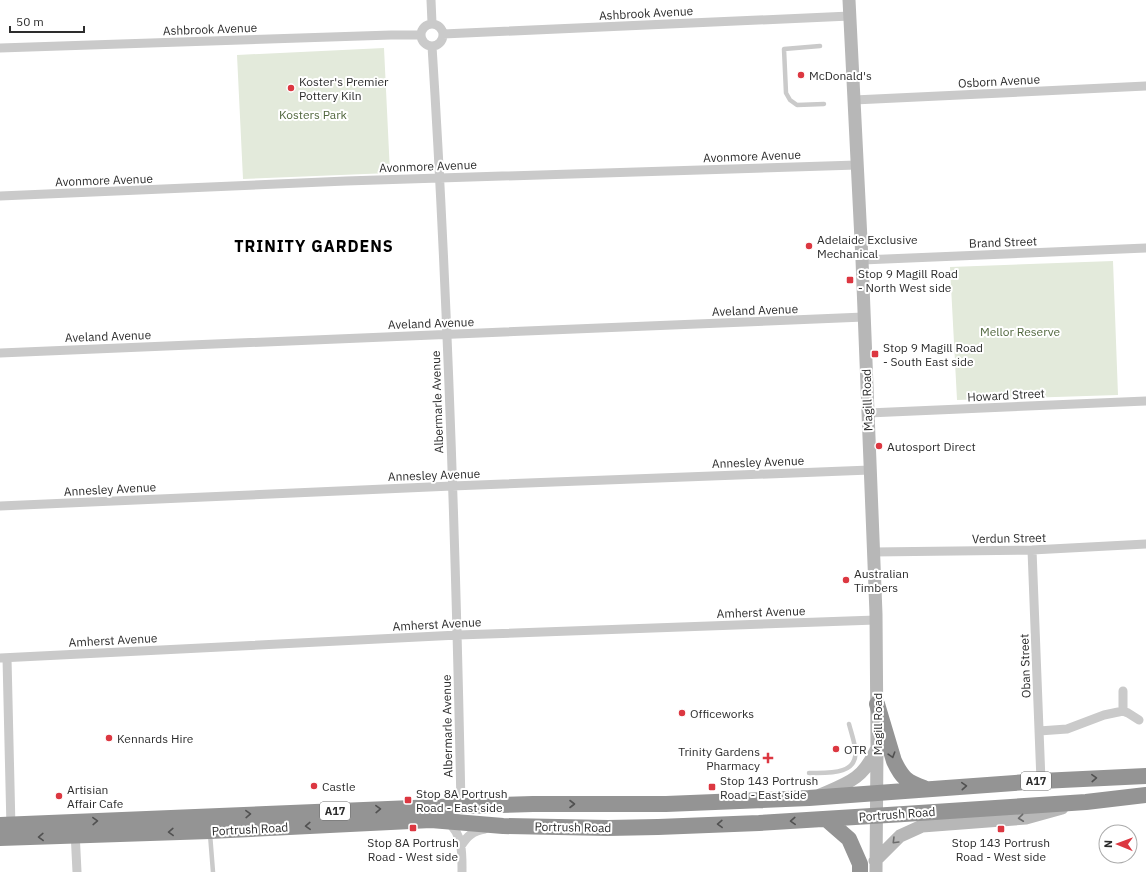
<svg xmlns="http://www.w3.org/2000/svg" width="1146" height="872" font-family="'IBM Plex Sans',sans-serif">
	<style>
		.green { fill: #e3eadb }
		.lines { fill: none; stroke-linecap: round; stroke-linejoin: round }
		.lane { stroke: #cacaca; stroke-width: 4.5 }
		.street { stroke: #cacaca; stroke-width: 9 }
		.secondary { stroke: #b7b7b7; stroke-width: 13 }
		.highway { stroke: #949494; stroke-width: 16 }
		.oneway { stroke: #515151 }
		.oneway2 { stroke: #6b6b6b }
		.poi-dot { fill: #dc3741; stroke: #fff; stroke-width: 1.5 }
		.labels { text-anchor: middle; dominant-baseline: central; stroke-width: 4; stroke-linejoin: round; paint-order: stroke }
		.shield { fill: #fff; stroke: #6c6c6c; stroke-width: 1 }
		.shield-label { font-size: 11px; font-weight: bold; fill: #2d2d2d }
		.street-label { font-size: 12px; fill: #2d2d2d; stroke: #fff }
		.poi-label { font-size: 12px; fill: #2d2d2d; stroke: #fff; text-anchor: start }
		.park-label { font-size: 12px; fill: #50663d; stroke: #fff }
		.district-label { font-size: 16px; font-weight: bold; letter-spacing: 1px; fill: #000; stroke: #fff }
	</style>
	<rect width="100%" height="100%" fill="#fff"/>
	<path class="green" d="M384,48L390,173L243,179L237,55Z
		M1113,261L1118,395L957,400L950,267Z"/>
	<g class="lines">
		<path class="lane" d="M820,46L784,49L786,93L790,100L797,105L824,104
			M809,773C826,773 860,776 855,748C854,740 851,732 849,724
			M210,834L213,872"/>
		<path class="street" d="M431,0L432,23
			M421 35a11 11 0 1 1 22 0a11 11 0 1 1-22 0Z
			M443,34L850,16
			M432,46C448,299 456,552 461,806
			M0,48L391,35H420
			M854,100L1146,86
			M0,196L346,181L857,165
			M862,260L1146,248
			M0,353L864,317
			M868,413L1146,401
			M0,506L452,486L870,470
			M1032,550L1041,781
			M873,552L1032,550L1146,544
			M0,658L458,635L876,620
			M7,658L11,828
			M1123,691V711
			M1039,731L1067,729L1104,715L1123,711L1128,713L1139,720
			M448,822C463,835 462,853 462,872
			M75,831L77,872
			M461,846C467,836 473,831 485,829"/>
		<path class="secondary" d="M849,0L862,260L876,614L877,746L876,872
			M820,795C848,783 863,779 876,750
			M875,861L900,836L922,826L1026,818L1062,808"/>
		<path class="highway" d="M877,704L894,761C902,778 907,782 924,788
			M826,819L849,839L860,864V872
			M0,825L461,806L533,804H666L809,798L1041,781L1146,776
			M0,838L210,831L431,820L503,826L608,828L658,827L759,823L904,814L1086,802L1146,795"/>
	</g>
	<defs><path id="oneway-chevron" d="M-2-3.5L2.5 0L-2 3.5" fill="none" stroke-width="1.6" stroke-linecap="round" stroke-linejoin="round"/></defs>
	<g class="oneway">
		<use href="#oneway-chevron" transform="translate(892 755) rotate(73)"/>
		<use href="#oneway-chevron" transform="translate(1094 778) rotate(-3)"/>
		<use href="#oneway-chevron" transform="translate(964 786) rotate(-4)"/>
		<use href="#oneway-chevron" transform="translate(572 804)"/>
		<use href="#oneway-chevron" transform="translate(378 809) rotate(-2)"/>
		<use href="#oneway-chevron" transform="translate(248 814) rotate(-2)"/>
		<use href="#oneway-chevron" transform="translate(95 821) rotate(-2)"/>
		<use href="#oneway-chevron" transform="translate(793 821) rotate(177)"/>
		<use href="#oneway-chevron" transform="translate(720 824) rotate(178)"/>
		<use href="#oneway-chevron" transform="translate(308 826) rotate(177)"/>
		<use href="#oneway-chevron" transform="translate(171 832) rotate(178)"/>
		<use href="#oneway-chevron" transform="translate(41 837) rotate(178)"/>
	</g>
	<g class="oneway2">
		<use href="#oneway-chevron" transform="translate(1021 818) rotate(174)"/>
		<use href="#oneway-chevron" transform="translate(895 841) rotate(135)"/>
	</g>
	<g class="poi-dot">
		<circle cx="801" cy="75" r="4"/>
		<circle cx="291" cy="88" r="4"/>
		<circle cx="809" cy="246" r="4"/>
		<rect x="846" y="276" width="8" height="8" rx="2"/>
		<rect x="871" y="350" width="8" height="8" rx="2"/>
		<circle cx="879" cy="446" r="4"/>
		<circle cx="846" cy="580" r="4"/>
		<circle cx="682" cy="713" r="4"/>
		<circle cx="109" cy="738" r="4"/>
		<circle cx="836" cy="749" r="4"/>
		<path d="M766 752h4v4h4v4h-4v4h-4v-4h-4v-4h4z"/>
		<circle cx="314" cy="786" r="4"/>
		<rect x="708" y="783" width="8" height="8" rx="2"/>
		<circle cx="59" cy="796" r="4"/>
		<rect x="404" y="796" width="8" height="8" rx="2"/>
		<rect x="409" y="824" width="8" height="8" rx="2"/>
		<rect x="997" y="825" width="8" height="8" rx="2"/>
	</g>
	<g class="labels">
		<g class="shield">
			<rect x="1021" y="772" width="30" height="18" rx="3"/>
			<rect x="320" y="802" width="30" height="18" rx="3"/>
		</g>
		<g class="shield-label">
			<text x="1036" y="781">A17</text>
			<text x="335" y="811">A17</text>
		</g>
		<g class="street-label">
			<text transform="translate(646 13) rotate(-3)">Ashbrook Avenue</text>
			<text transform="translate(210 29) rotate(-2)">Ashbrook Avenue</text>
			<text transform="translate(999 81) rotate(-3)">Osborn Avenue</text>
			<text transform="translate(752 156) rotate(-2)">Avonmore Avenue</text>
			<text transform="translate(428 166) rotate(-2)">Avonmore Avenue</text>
			<text transform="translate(104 180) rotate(-2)">Avonmore Avenue</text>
			<text transform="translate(1003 242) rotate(-2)">Brand Street</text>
			<text transform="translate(755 310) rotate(-2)">Aveland Avenue</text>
			<text transform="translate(431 323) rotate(-2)">Aveland Avenue</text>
			<text transform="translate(108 336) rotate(-2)">Aveland Avenue</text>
			<text transform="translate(1006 395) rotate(-3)">Howard Street</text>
			<text transform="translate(867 400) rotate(-92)">Magill Road</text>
			<text transform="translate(437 402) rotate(-92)">Albermarle Avenue</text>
			<text transform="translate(758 462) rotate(-2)">Annesley Avenue</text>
			<text transform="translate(434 475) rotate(-2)">Annesley Avenue</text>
			<text transform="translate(110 489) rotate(-3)">Annesley Avenue</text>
			<text transform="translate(1009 538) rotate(-1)">Verdun Street</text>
			<text transform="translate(761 612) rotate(-2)">Amherst Avenue</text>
			<text transform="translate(437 624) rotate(-3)">Amherst Avenue</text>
			<text transform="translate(113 640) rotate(-3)">Amherst Avenue</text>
			<text transform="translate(1025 666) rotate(-92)">Oban Street</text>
			<text transform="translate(877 724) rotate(-90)">Magill Road</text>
			<text transform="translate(447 726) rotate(-91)">Albermarle Avenue</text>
			<text transform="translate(897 814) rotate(-4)">Portrush Road</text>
			<text transform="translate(573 827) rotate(1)">Portrush Road</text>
			<text transform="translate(250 829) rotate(-3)">Portrush Road</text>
		</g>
		<g class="poi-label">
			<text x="809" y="75">McDonald's</text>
			<text x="299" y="81">Koster's Premier<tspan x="299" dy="14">Pottery Kiln</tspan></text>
			<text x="817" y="239">Adelaide Exclusive<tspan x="817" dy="14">Mechanical</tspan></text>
			<text x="858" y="273">Stop 9 Magill Road<tspan x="858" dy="14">- North West side</tspan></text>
			<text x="883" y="347">Stop 9 Magill Road<tspan x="883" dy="14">- South East side</tspan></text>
			<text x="887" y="446">Autosport Direct</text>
			<text x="854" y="573">Australian<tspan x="854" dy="14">Timbers</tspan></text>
			<text x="690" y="713">Officeworks</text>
			<text x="117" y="738">Kennards Hire</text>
			<text x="844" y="749">OTR</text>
			<text x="760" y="751" text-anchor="end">Trinity Gardens<tspan x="760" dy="14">Pharmacy</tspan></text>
			<text x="720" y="780">Stop 143 Portrush<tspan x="720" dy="14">Road - East side</tspan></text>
			<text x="322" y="786">Castle</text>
			<text x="67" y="789">Artisian<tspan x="67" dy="14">Affair Cafe</tspan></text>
			<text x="416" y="793">Stop 8A Portrush<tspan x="416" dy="14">Road - East side</tspan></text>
			<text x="413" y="842" text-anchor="middle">Stop 8A Portrush<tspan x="413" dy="14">Road - West side</tspan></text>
			<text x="1001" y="842" text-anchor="middle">Stop 143 Portrush<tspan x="1001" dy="14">Road - West side</tspan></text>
		</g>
		<g class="park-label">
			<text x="313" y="114">Kosters Park</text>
			<text x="1020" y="331">Mellor Reserve</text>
		</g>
		<g class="district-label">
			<text x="314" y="246">TRINITY GARDENS</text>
		</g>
	</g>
	<g transform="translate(1118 844) rotate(271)"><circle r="19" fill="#ffffff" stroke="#ababab"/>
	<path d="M0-3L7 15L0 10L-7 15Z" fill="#dc3741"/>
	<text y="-6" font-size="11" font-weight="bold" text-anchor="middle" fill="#2d2d2d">N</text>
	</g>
	<path d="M10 26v6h74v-6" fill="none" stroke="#2d2d2d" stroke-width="2"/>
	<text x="16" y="26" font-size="12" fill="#2d2d2d" stroke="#ffffff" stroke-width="3" paint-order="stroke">50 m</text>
</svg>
